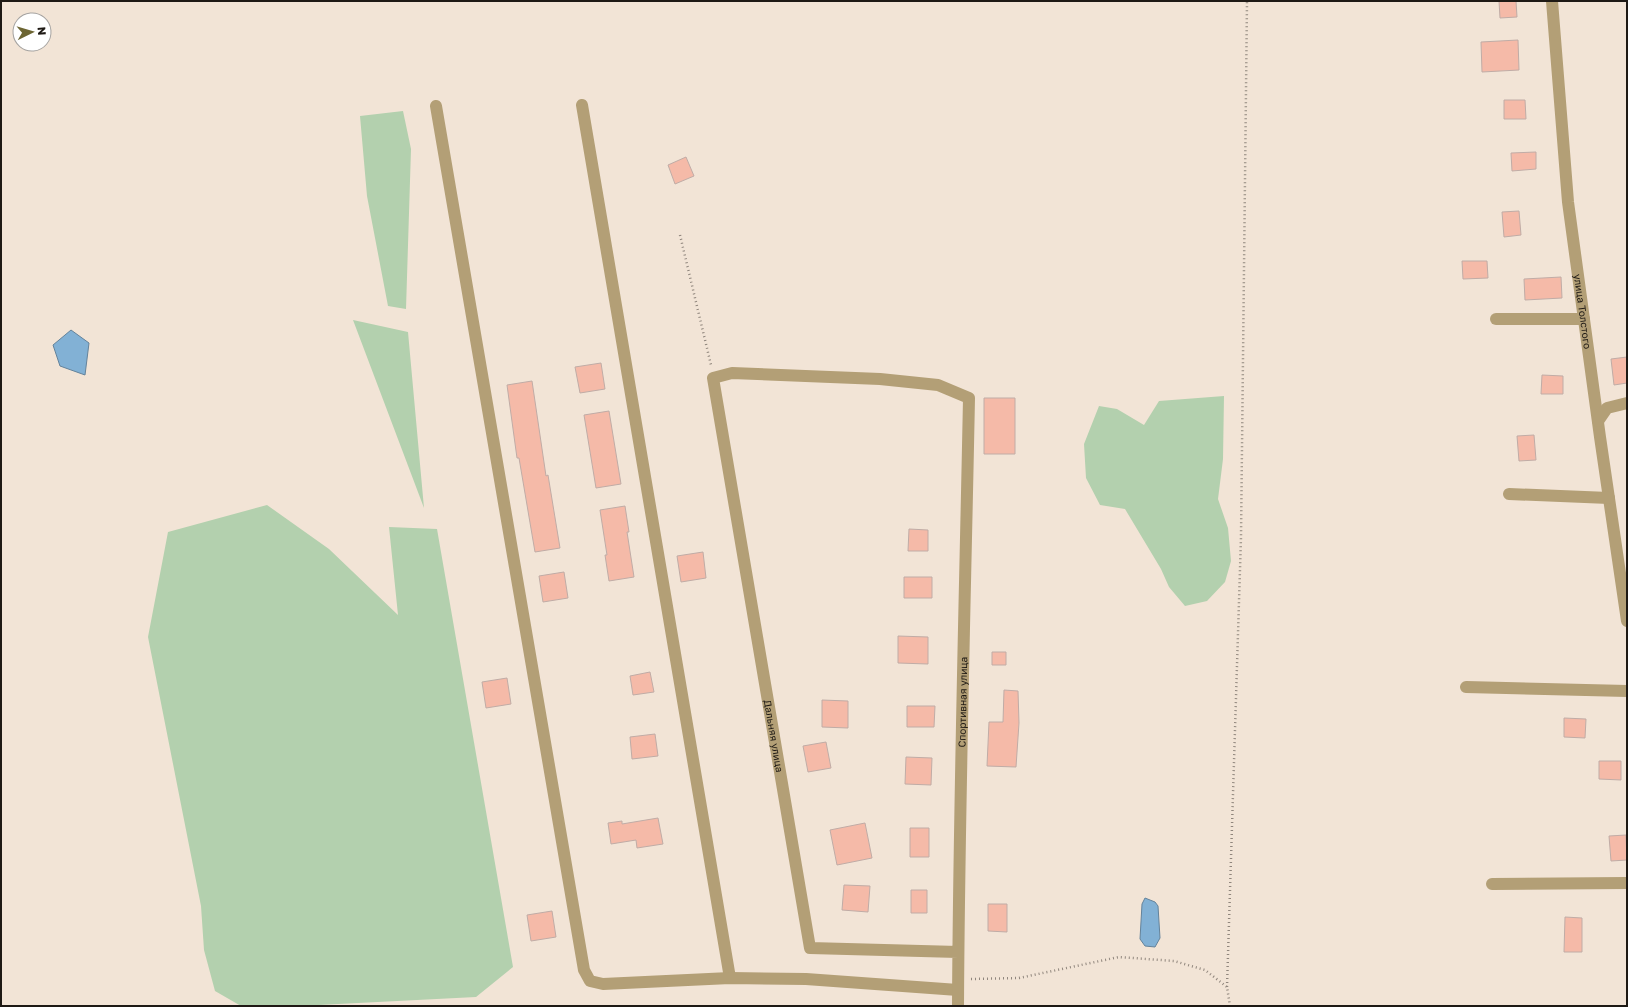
<svg xmlns="http://www.w3.org/2000/svg" width="1628" height="1007" font-family="'Golos Text',sans-serif">
	<style>
		.green { fill: #b3d0ae }
		.water { fill: #82b1d5; stroke: #64839b }
		.building { fill: #f5baa8; stroke: #c0aca6 }
		.lines { fill: none; stroke-linecap: round; stroke-linejoin: round }
		.path { stroke: #90867d; stroke-width: 2.5; stroke-dasharray: 1 3; stroke-linecap: butt }
		.minor { stroke: #b39f76; stroke-width: 12 }
		.labels { text-anchor: middle; dominant-baseline: central; stroke-width: 3.5; stroke-linejoin: round; paint-order: stroke }
		.street-label { font-size: 10px; fill: #1e1914; stroke: #fff }
	</style>
	<rect width="100%" height="100%" fill="#f2e4d6"/>
	<path class="green" d="M403,111L411,149L406,309L388,306L367,196L360,116Z
		M353,320L408,332L424,508Z
		M1224,396L1223,459L1218,499L1228,528L1231,561L1225,582L1207,601L1185,606L1169,587L1161,569L1125,509L1100,505L1086,478L1084,444L1099,406L1117,409L1144,425L1159,401Z
		M267,505L329,549L398,615L389,527L437,529L513,967L476,997L299,1006H241L215,991L204,950L201,906L148,637L168,532Z"/>
	<path class="water" d="M71,330L89,343L85,375L60,366L53,345Z
		M1145,898L1155,902L1158,906L1160,938L1155,947L1145,946L1140,939L1142,904Z"/>
	<path class="building" d="M1499,1H1516L1517,17L1500,18Z
		M1518,40L1519,70L1482,72L1481,42Z
		M1504,100H1525L1526,119H1504Z
		M1536,152V169L1512,171L1511,153Z
		M686,157L694,176L675,184L668,165Z
		M1519,211L1521,235L1504,237L1502,212Z
		M1462,261H1487L1488,278L1463,279Z
		M1561,277L1562,298L1525,300L1524,279Z
		M1627,357V383L1614,385L1611,359Z
		M601,363L605,389L580,393L575,367Z
		M1542,375L1563,376V394H1541Z
		M532,381L546,476L548,475L560,548L535,552L519,458H517L507,385Z
		M984,398H1015V454H984Z
		M609,411L621,484L596,488L584,415Z
		M1534,435L1536,460L1519,461L1517,436Z
		M625,506L629,532H627L634,577L609,581L605,555H607L600,510Z
		M909,529L928,530V551H908Z
		M703,552L706,578L681,582L677,556Z
		M564,572L568,598L543,602L539,576Z
		M904,577H932V598H904Z
		M898,636L928,637V664L898,663Z
		M992,652H1006V665H992Z
		M650,672L654,692L633,695L630,676Z
		M507,678L511,704L486,708L482,682Z
		M1004,690L1018,691L1019,723L1016,767L987,766L989,722H1003Z
		M822,700L848,701V728L822,727Z
		M907,706H935L934,727H907Z
		M1564,718L1586,719L1585,738L1564,737Z
		M655,734L658,756L632,759L630,737Z
		M826,742L831,768L808,772L803,746Z
		M906,757L932,758L931,785L905,784Z
		M1599,761H1621V780L1599,779Z
		M658,818L663,844L637,848L636,840L611,844L608,823L622,821V824Z
		M865,823L872,858L837,865L830,830Z
		M910,828H929V857H910Z
		M1626,835L1627,860L1611,861L1609,836Z
		M844,885L870,886L868,912L842,910Z
		M911,890H927V913H911Z
		M988,904H1007V932L988,931Z
		M552,911L556,937L531,941L527,915Z
		M1565,917L1582,918V952H1564Z"/>
	<g class="lines">
		<path class="path" d="M680,235L711,365
			M971,979L1019,978L1119,957L1174,961L1205,970L1227,987L1230,1006
			M1227,987L1241,537L1247,1"/>
		<g class="minor">
			<path id="s1" d="M1552,1L1568,202L1600,437L1627,621"/>
			<path d="M582,105L730,978"/>
			<path d="M436,106L584,970L590,981L603,984L730,978L806,979L958,990"/>
			<path d="M1496,319H1584"/>
			<path d="M1598,421L1607,408L1627,403"/>
			<path d="M1509,494L1609,498"/>
			<path d="M1466,687L1627,691"/>
			<path d="M1492,884L1627,883"/>
			<path id="s2" d="M958,1006C959,803 965,601 969,398L938,385L880,379L732,373L713,378L810,948L958,952"/>
		</g>
	</g>
	<g class="labels">
		<g class="street-label">
			<text stroke="none"><textPath href="#s1" startOffset="312">улица Толстого</textPath></text>
			<text stroke="none"><textPath href="#s2" startOffset="304">Спортивная улица</textPath></text>
			<text stroke="none"><textPath href="#s2" startOffset="1231">Дальняя улица</textPath></text>
		</g>
	</g>
	<rect width="1628" height="1007" fill="none" stroke="#1e1914" stroke-width="4"/>
	<g transform="translate(32 32) rotate(85)"><circle r="19" fill="#ffffff" stroke="#a5a3a1"/>
	<path d="M0-3L7 15L0 10L-7 15Z" fill="#6c6532"/>
	<text y="-6" font-size="11" font-weight="bold" text-anchor="middle" fill="#1e1914">N</text>
	</g>
</svg>
